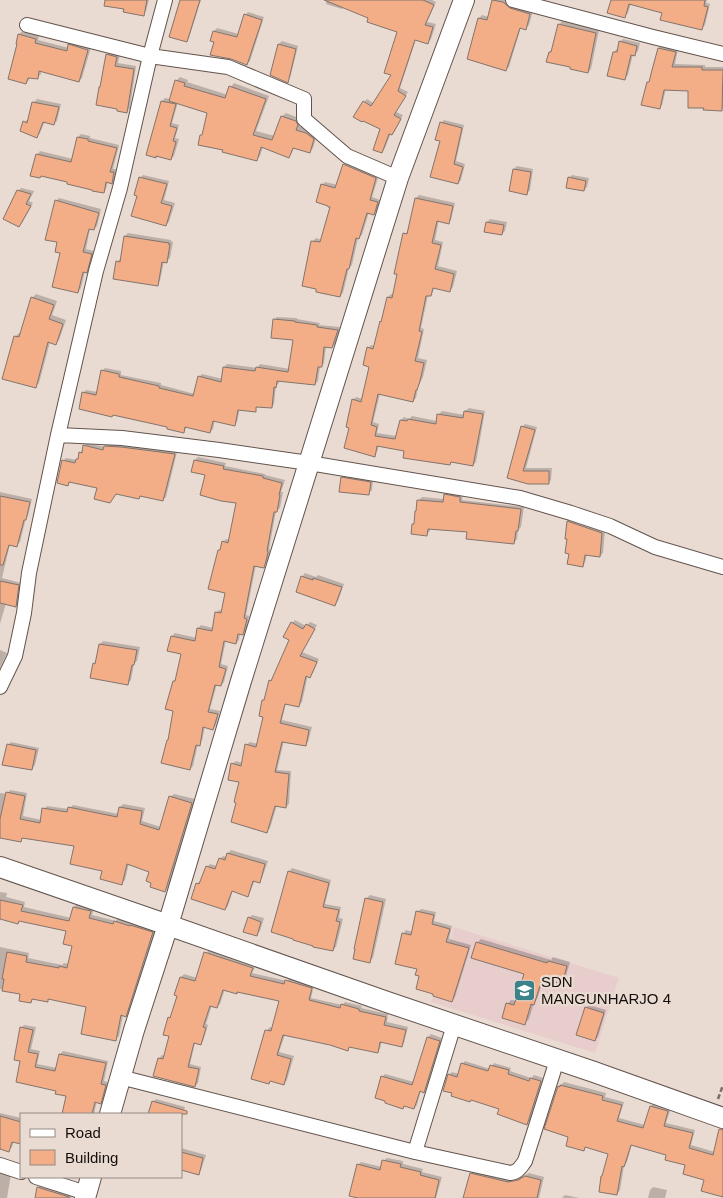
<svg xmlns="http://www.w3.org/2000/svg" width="723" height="1198" font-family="Arial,sans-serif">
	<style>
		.education { fill: #e8cdcd }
		.shadow { fill: #0003 }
		.building { fill: #f4ae87; stroke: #82746d }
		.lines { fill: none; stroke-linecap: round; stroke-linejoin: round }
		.street-casing { stroke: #62544d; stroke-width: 16 }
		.secondary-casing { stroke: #62544d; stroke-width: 22 }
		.path { stroke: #79706a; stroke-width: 2.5; stroke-dasharray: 5 2.5; stroke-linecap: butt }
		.street { stroke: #fff; stroke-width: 14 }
		.secondary { stroke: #fff; stroke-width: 20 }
		.labels { text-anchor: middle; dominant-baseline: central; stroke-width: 4.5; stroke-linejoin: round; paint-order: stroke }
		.poi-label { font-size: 15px; fill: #140f0c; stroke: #eadbd2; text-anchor: start }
	</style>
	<rect width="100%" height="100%" fill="#eadbd2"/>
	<path class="education" d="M454,927L619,978L595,1053L431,1002Z"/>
	<path class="shadow" d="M108,0H149L146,11L143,14Z
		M181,0H201L189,38L186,41Z
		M327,0H394L370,17L344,7L342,9L326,4Z
		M412,0H432L436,2L427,22L436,24L431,39L428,42L416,39L400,88L408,92L396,112L403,115L395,131L392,134L391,133L385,148L382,152V128L364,102L367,99L375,104L392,74Z
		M494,0H507L533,11L529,25L525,29L521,27L509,67L505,70L479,18L482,15L489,17Z
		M612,0H707L706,3L710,4L705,25L702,28L664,12L631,3L628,13L625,16Z
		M248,12L264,17L250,61L247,64L215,41L214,31L217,28L239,34L245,15Z
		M562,21L599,30L591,69L588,72L572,66L550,52L553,49L559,25Z
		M23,31L39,36L38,40L69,48L70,45L73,42L91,47L82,78L79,81L41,70V74L38,77H30L29,80L26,83L17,43L19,34Z
		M623,39L640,43L638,51L635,54H633L628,75L625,78L614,52L617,49H619L620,42Z
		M282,41L298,46L290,78L287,81L277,53L279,44Z
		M662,45L678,49L675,64L705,65V67H723V108L722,110L705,107L689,90L666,89L662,105L659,108L648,83L651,80L659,48Z
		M111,51L120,54L118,63L136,66L130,108L127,112L107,55Z
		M180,77L188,80L187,82L228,95L231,87L234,83L269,96L256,131L275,136L282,116L286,113L299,118L301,120L299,126L310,129L317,135L313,148L310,152L294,147L292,153L289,156L263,147L260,156L257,159L224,149L204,133L208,112L178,102L172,123L179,125L175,138L179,139L174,156L171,159L157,155L156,157L162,101L165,98L171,99L176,81Z
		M37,99L61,104L57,121L53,124L45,121L40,133L37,136L24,122L28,119L29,120L34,102Z
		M444,120L464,125L456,161L465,164L461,180L458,183L441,123Z
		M81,134L90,136V138L119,145L113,169H117L115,179L112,182L108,181L106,189L103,192L37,155L40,151L73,159L78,137Z
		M347,161L379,175L372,197L380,200L377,210L374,213L369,212L362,235L358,238L352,265L349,268L343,293L340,296L313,241L316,238L322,240L332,207L322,185L325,182L338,185L344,164Z
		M517,166L533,169L530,190L527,194L511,190L514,169Z
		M143,175L169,181L164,200L175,203L169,222L166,225L138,195L140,178Z
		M572,175L589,178L587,187L584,190L569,178Z
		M21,188L34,191L29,201L33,203L22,223L19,226L18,191Z
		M419,195L455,203L451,220L448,223L439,220L435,240L443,242L438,266L457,271L453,287L450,291L434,287L433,292L430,295H428L421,328L424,329L418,358L427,360L423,377L418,387L416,398L413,401L380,394L373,422L379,424L377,433L397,436L401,420L404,417L409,419L412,416L437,421L439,414L442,411L465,415V411L469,408L485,411L476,462L473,465L452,461L450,464L406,450L379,445L377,452L374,455L350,427L353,400L356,397L363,399L370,366L368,348L371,345L375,346L388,297L391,294L394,295L404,234L409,231L416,198Z
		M59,198L101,209L97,226L94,229L90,228L86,249L94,251L89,268L85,271L81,288L78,292L62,252L56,201Z
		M490,219L507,222L505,231L502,234L485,231L487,222Z
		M128,233L171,240V241L173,242L170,258L167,261H164L160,281L157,284L117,262L121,258L125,236Z
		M36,294L57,301L52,315L66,320L59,340L56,343L50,342L39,383L35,387L15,337L19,333L21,334L32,298Z
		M277,317L297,318V319L320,323L319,325L340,327L335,344L332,347L326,346L324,363L321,366H320L318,381L315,384L279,380V383L276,386L274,404L271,407L258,406L255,410L240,408L237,422L234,425L215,420L213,429L210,432L187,427L184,431L83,393L86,390L98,392L102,371L105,368L121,371V375L161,383V385L195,394L199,377L202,374L223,379L224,367L227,364L257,368L260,364L290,369L294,339L274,320Z
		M525,424L537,427L526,468H552L551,480L548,483L508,477L522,427Z
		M87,443L105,447L108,444H125L177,452L166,497L163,500L142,495L139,498L71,481L68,484L63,461L66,458L77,460L79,457L80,453Z
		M198,457L226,463L225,466L265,474V475L285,480L281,492H283L280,508L276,511L269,549H270V553L266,564L263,567L256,565L246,615L249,616L246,631L242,634L240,633L239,640L236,643L226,640L221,664L228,666L224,682L221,685L217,684L210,709L220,711L216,725L213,728L205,726L202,741L198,744L193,766L190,769L169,739L175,710L174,681L177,678L183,653L172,636L175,633L197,638L198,628L201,625L213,628L216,613L219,610L223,611L226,592L219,550L222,548L223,542L226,539L230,540L238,502L206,474L193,471L195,460Z
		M345,475L373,479L372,490L369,493L342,478Z
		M0,492L32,499L28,516L26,518L20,542L17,545L10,544L2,578L21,583L18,602L15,605L6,603L0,624Z
		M448,492L463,494L462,500L524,507L521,527L518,530L517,539L514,543L468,531L430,528V531L427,534L413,524L415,522L419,500L422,497L444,499L445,495Z
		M571,519L605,530L603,553L600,556L587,554L585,563L582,566L571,553L568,521Z
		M305,573L316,577L318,575L344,584L338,601L335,604L302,577Z
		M295,620L306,626L310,622L317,625L302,652L319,659L313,673L310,676L308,675L302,702L299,705L286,703L282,720L312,727L308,742L305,745L284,741L277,770L291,771L289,804L286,807L277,805L270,828L267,831L232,764L236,761L243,763L246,745L250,742L258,744L265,716L264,700L266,698L270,681L273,678L290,639L292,623Z
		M103,641L140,647L137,661L134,664L131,680L128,683L94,664L97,660L100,644Z
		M0,650L7,653L0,668Z
		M11,742L39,748L35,765L32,769L8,745Z
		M10,790L27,793L23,816L42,820L44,809L47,806L69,809L73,805L119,814L120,807L123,804L145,808L142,821L161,827L170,797L174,794L195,799L168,888L165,891L151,871L129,863L125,880L122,883L104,870L75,845L24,837L20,841L0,837V793L7,794Z
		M231,850L268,861L262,878L259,881L255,880L250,892L247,895L233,890L228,906L225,909L197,884L200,881L207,867L210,864L217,866L220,859L223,856L227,857L228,853Z
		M292,868L331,880L325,904L341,907L339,918L343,919L336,947L332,950L289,872Z
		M0,892L7,893L6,897L25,902L24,907L71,918L74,907L77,904L94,908L92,915L116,921L118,918L156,929L129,1012L125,1016L123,1015L119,1036L115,1040L87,1006L50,998L47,1001L34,998L31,1002L22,993L0,989V947L29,953L28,958L62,965L64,963L69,964L74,945L68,930L20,920L18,922L1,918L0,921Z
		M370,895L386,899L373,958L369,962L366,899Z
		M421,909L436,912L434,921L452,926L449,939L471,945L455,997L452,1001L421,975L403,934L406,930L413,932L417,912Z
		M252,915L264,918L260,931L257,934L249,918Z
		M481,939L551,960L553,957L570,962L565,979L561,983L544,978L537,999L534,1003L529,1019L525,1023L507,1004L511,1000L517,1001L525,973L477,943Z
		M209,950L256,965L252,973L287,981L290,978L314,985L311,998L342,1005L345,1002L362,1006L361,1008L388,1014L387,1022L408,1027L404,1043L401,1046L382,1041L380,1049L377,1052L350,1046L347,1049L330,1044L285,1035L279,1052L294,1056L287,1080L284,1084L271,1080L269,1082L267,1030L270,1027L273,1028L281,1000L225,989L220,1004L217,1007L212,1005L206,1024L208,1025L203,1041L200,1044L195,1043L190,1064L201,1067L198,1083L195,1086L159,1058L162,1055L165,1056L170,1035L169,1018L172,1014L179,995L181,977L184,974L197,978L206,953Z
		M589,1005L606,1010L598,1037L595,1040L586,1008Z
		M24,1025L36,1027L31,1049L40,1051L37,1064L57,1068L60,1054L63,1051L108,1061L104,1081L108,1082L103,1099L100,1102L97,1101L94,1114H63L67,1095L57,1090L22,1060L21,1028Z
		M431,1034L442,1038L427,1088L424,1091L421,1090L417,1105L414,1108L382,1077L385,1074L414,1082L428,1037Z
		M465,1061L490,1069L494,1063L511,1068L510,1071L531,1078L534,1075L543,1078L530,1120L527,1123L449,1075L452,1072L459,1074L462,1064Z
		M564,1082L606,1093L605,1097L624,1102L619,1118L645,1125L651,1106L654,1103L671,1108L666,1123L695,1130L691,1145L715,1152L723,1136V1195L706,1179L687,1164L668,1154L632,1144L627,1162L624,1166L620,1190L617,1194L609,1154L586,1147L583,1149L570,1136L559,1087Z
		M156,1099L185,1107L181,1122V1114H149L153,1102Z
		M0,1113L21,1118V1142L14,1141L12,1147L9,1150L0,1148Z
		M181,1148L206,1155L201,1170L198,1174L181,1169Z
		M387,1158L403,1161V1164L423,1169L422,1172L442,1177L436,1198H363L358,1165L361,1162L382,1167L383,1161Z
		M2,1171L11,1174L7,1198H0V1173Z
		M474,1171L512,1179L522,1177L529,1173L544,1177L539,1198H470L471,1174Z
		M41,1184L72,1194L71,1198H36L38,1187Z
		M653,1187L667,1190L665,1198H648L650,1190Z
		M565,1195L579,1198H562Z"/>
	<path class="building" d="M105,0H147L144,16L123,12L124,9L104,6Z
		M180,0H200L187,42L169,37Z
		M324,0H423L434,5L425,25L433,27L428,44L415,40L398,91L406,96L394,115L401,119L392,135L389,134L382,153L373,150L380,129L363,121L362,122L353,117L363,101L371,106L391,75L384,73L397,32L367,22L368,18Z
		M492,0L503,2L510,8L530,14L526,30L520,28L506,71L467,59L478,18L487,20Z
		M611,0H705L704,6L708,7L702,30L660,20L662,13L629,4L625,18L607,13Z
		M244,14L262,20L247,65L231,59L210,55L214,42L210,41L213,31L237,37Z
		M558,24L596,33L588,73L570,69V67L546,62L549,52H551Z
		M18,34L36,39L35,43L67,51L68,44L88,50L79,82L39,71L38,79L28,78L26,84L8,79L17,44H16Z
		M619,41L637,46L635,56L631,55L625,80L607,76L613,52H617Z
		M278,44L296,49L288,83L270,75Z
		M658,48L676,52L672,67H702V70H723L722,111L703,110L704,108H688V91L664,90L660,109L641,105L647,82H649L652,70Z
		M106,54L117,57L115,66L134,69L127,113L117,111V109L96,105L99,87H100Z
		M175,80L185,83L184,86L225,98L229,86L266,99L253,135L272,140L281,116L296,121L298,125L296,130L306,133L314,139L310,153L293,148L289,158L261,147L257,161L222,152L223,150L198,145L200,135H202L207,113L169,101Z
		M161,101L176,104L170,126L177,128L173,141L176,142L171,160L156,156V158L146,155Z
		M32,102L59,107L54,125L43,122L37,138L20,131L23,121L27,123Z
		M440,122L462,128L454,164L463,167L458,184L430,177L440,141L435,140Z
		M77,137L88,139V141L117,148L110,172H114L112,184L106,182L104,193L92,191V190L67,184V182L41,176L40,178L30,176L36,154L71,162Z
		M343,164L376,178L370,200L378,202L374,215L367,213L359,239L356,238L349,269H347L340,297L316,292V289L302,286L311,241L320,242L330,207H328V206L316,202L321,184L335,188Z
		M513,169L531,172L527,195L509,191Z
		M139,177L167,184L161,203L172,206L166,226L131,216L137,196L134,195Z
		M568,177L586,181L584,191L566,188Z
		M17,190L31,194L26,204L31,206L19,227L3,219Z
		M415,198L453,206L449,224L437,221L432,243L441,245L435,269L454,274L450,292L433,288L431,296H426L419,331L422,332L415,361L424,363L420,381L417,390H416L413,402L378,394L371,425L377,427L375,436L395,439L400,420L407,421L408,419L436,424L437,414L463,418L464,411L483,414L473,466L451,462L450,465L403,458L404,451L377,446L375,457L344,448L349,428L346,427L352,399L361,402L369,367L363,365L367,347L373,349L380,321L381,322L387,297L392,298L397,274H394L399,251L403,233L407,234Z
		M55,200L99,213L94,230L89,229L83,252L92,254L87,273L83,272L78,293L52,287L60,253L55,252L57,242L45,240Z
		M486,222L504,225L502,235L484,232Z
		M124,236L169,243L168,244H170L167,263L162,262L158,286L113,279L116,261L120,262Z
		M31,297L54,305L49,319L63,324L56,345L48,342L36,388L2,379L14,336L19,337Z
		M273,319L295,321V322L317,325V327L338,330L332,348L324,347L322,367H318L315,385L277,381L276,388L274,387L272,408L256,407V412L238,410L235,426L213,421L210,433L185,427L184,433L167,429V427L113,415L112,417L79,409L82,392L96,395L101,370L119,374V377L159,386V388L193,396L198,376L221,382L223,367L255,371L256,367L288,372L293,340L271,338Z
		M521,426L535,430L523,471H549V484H528L507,478Z
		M83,445L103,450L104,446L121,447L175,454L163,501L140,496L139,499L116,494L110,503L94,499L97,488L69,482L68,486L57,483L62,460L75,463L76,459H78L79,452L82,453Z
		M194,460L224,466L223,469L263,476V478L282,483L279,495H280L277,512H274L267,551L268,552L267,557L264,568L254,566L244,618L247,619L243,635L238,634L236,644L224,641L219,667L226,669L221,686L215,685L208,712L218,714L213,730L203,727L200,746L196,745L190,770L161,763L167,740H168L173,711L165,709L173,681H175L181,654L167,651L171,636L195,641L197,628L212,631L215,612L221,613L225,593L208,589L218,550H220L222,541L228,543L236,503L221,501L200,495L205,475L191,472Z
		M341,477L371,482L369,495L339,492Z
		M444,494L460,497V502L521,509L518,531H516L514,544L466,539L467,532L428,529L427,536L411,534L412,524H414L415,511H416L417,500L443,502Z
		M0,496L30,502L26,520H24L17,547L9,545L3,565H0Z
		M567,521L602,533L600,557L585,555L583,567L567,564L569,554L565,553L567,539H565Z
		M301,576L313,580V578L342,587L335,606L296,592Z
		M0,581L19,585L16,607L0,603Z
		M291,622L303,629L306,624L315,629L300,656L317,662L310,678L306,676L299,707L285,704L280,723L309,730L306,746L282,742L275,772L289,774L286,808L275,806L267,833L231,822L236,803L234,802L239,782L228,780L231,763L241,766L245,744L256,747L263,717L259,716L262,700H264L269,680L271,681L289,640L283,637Z
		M99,644L137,650L134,665H132L128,685L90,678L93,663L95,664Z
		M7,744L36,750L32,770L2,765Z
		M6,792L25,796L20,819L40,823L42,808L67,812L68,807L117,817L119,807L142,811L140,824L159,830L169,796L192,803L165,892L150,887L151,883L146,881L149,872L127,864L122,885L100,879L102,871L70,864L74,846L22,838L21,842L0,838V819Z
		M227,853L265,864L260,883L253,881L248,897L232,891L225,910L191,899L196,883L199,884L206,866L215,869L219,858L225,860Z
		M288,871L329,883L323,907L339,910L336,921L340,922L333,951L313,947V946L293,940V939L271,932Z
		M365,898L383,902L370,963L353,959L355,949H354Z
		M0,900L23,905L21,911L69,921L73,907L91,911L89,918L113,924L114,921L130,926V925L153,932L126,1017L121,1015L116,1041L81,1034L86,1007L48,999V1002L32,999L31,1003L19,1001L20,994L2,991L4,979H2L7,952L27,956L26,962L59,968V966L67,968L72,946L63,944L66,931L19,921L18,924L0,919Z
		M416,911L434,915L432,924L450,929L446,942L469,948L452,1002L433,996V994L416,989L419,976L415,975L417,969L395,964L402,933L411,935Z
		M248,917L261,922L257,936L243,932Z
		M476,942L547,963L548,961L567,966L562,984L542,979L534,1005L531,1004L525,1025L502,1018L506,1003L514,1005L524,974L471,958Z
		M204,952L253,968L250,976L284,984L285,980L312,988L309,1000L340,1008L341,1004L359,1009V1011L386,1017L384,1025L406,1030L402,1047L380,1042L378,1053L349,1047L348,1051L330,1045L283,1035L277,1055L291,1059L284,1085L270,1081L269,1084L251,1079L265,1030L271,1031L279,1001L237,992V994L223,990L217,1008L210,1006L203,1027L206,1028L201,1045L194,1043L188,1067L199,1069L195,1087L153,1076L158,1058L163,1059L169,1036L163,1035L168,1017L170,1018L177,996L174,995L180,977L195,981Z
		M585,1007L604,1013L595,1041L576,1035Z
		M20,1027L33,1030L28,1052L38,1054L35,1067L55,1071L59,1054L106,1063L101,1084L106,1085L101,1104L95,1102L92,1114H62L66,1096L55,1094L56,1091L16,1082L20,1061L14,1060Z
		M427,1037L440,1041L424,1093L420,1091L414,1109L404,1106L403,1109L385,1103V1101L375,1098L381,1076L412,1085Z
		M461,1063L488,1071L490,1065L509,1070L508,1074L529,1081L530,1078L541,1081L527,1125L497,1114L499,1109L471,1100L470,1102L451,1096L452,1093L443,1091L448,1074L457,1077Z
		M560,1085L603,1096L602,1100L622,1105L617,1121L643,1128L650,1106L668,1111L664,1126L693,1133L689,1148L713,1155L719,1129L723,1130V1197L701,1191L704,1180L683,1174L685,1165L665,1160L666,1155L631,1145L624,1167L622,1166L617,1195L599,1192L601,1176H602L608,1154L585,1147L584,1151L566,1146L568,1137L544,1129L558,1086L560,1087Z
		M152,1101L187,1111V1114H148Z
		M0,1116L21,1122V1144L12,1142L9,1152L0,1149Z
		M181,1152L203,1158L199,1175L181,1170Z
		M382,1160L401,1164L400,1167L421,1172L420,1175L439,1180L435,1198H358L349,1196L357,1164L380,1170Z
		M470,1173L508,1182L518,1180L525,1176L541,1180L537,1198H463Z
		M37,1187L69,1197V1198H35Z"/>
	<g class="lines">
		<defs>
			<path id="street" d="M513,0L653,37L723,54
				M27,25L150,56L228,67L304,99V119L347,156L398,178
				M58,435L122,438L219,450L309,463L520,498L571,513L610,526L655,547L723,567
				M0,687L15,656L24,613L29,573L58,435L96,271L120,188L150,56L165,0
				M120,1077L415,1152L510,1173C518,1172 520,1168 525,1161L557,1060
				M415,1152L454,1025
				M0,1165L21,1172
				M36,1177L86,1193"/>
			<path id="secondary" d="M0,867L168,925L387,1002L594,1072L723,1118
				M110,1114L134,1030L168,925L241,681L398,178L464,0
				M85,1198L91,1177"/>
		</defs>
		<use href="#street" class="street-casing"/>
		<use href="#secondary" class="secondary-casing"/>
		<path class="path" d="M718,1099L723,1085"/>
		<use href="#street" class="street"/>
		<use href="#secondary" class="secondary"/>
	</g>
	<defs>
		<symbol id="school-square" viewBox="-11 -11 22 22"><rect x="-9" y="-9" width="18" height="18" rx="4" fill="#3b8388" stroke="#eadbd2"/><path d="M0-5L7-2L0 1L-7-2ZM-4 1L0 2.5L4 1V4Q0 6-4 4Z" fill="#fff"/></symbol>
	</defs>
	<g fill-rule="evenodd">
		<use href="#school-square" x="512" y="978" width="25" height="25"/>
	</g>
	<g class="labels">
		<g class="poi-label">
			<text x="541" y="981">SDN<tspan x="541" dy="17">MANGUNHARJO 4</tspan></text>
		</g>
	</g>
	<rect x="20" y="1113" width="162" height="65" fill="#eadbd2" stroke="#948983"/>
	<rect x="30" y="1129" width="25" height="8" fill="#ffffff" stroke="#948983"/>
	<text x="65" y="1138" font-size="15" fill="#140f0c">Road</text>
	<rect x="30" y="1150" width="25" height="15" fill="#f4ae87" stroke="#948983"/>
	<text x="65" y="1163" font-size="15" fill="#140f0c">Building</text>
</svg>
